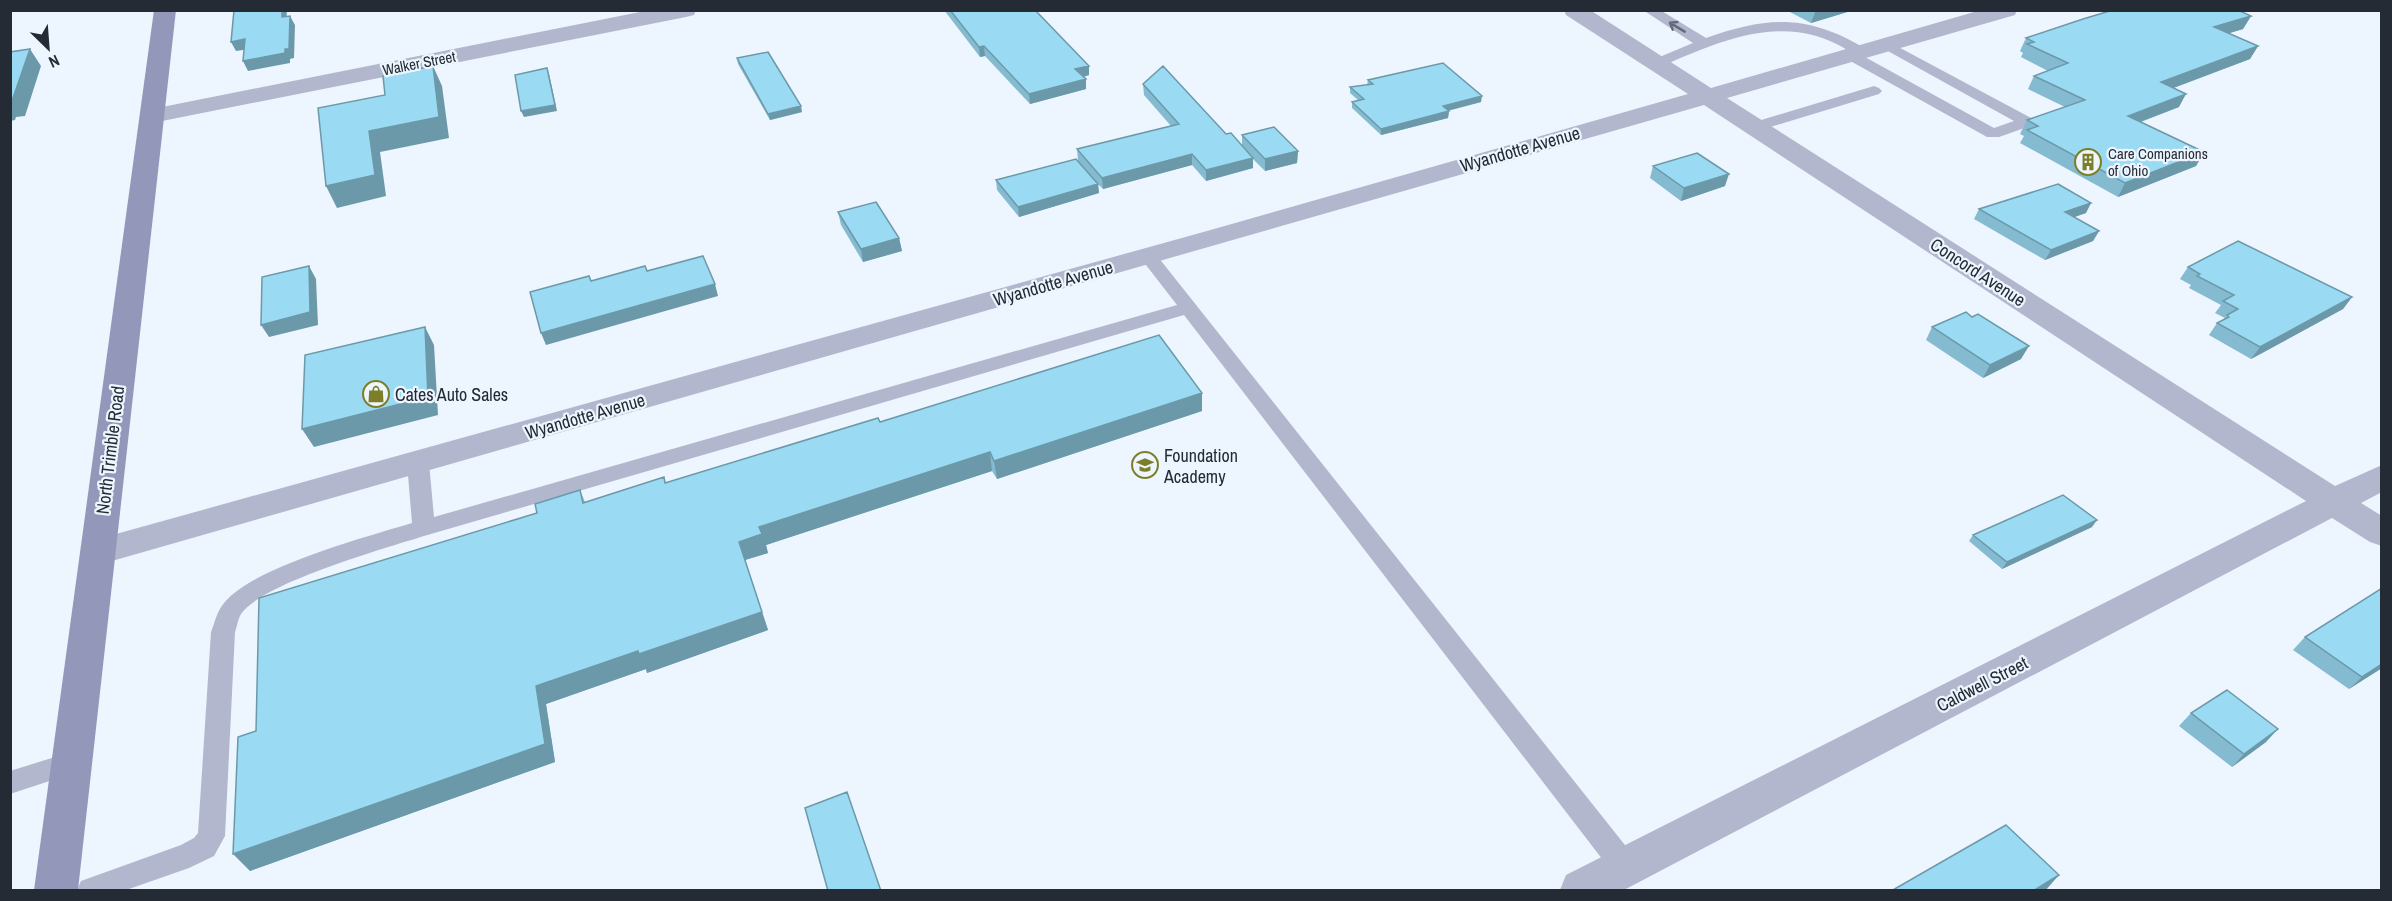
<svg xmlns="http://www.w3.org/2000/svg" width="2392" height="901" font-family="'Archivo Narrow',sans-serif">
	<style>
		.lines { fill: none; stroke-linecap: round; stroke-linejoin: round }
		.service { fill: #b3b7cd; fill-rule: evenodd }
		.minor { fill: #b3b7cd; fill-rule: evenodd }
		.secondary { fill: #9398ba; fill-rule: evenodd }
		.wall { fill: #84bbd0 }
		.shaded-wall { fill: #6c99a9 }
		.building { fill: #9adaf2; stroke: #6c99a9; stroke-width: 1.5 }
		.oneway { stroke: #646a79 }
		.labels { text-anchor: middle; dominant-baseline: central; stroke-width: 4.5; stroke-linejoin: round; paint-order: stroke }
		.far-street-label { font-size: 15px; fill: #242b34; stroke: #edf5fe }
		.far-poi-label { font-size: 15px; fill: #242b34; stroke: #edf5fe; text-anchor: start }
		.street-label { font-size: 18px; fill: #242b34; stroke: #edf5fe }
		.poi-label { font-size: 18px; fill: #242b34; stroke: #edf5fe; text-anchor: start }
	</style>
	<rect width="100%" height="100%" fill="#edf5fe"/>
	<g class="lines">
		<path class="service" d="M1643,10H1660L1706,38C1768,16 1808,14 1866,49L1868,52L1863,56L1994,128L2014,121L1877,45L1884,41L1889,42L2033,119L2035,122L2033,125L1999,137H1987L1845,58L1843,55L1849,51C1786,11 1722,40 1660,67H1650L1648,64L1650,61L1693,43Z
			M1874,86L1879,88L1882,91L1879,94L1754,132L1746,127L1748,124Z
			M1148,251L1154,252L1636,859L1640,868L1636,877L1626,881L1616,877L1184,315L424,536C386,548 262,583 241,614C238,619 237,627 235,632L225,836L214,856L189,868L126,890H77L81,881L181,845L194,838L198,833L211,632C215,622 217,611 224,603C253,567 366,537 412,523L407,463L411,458L418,456L425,458L429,463L434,517L1177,305L1139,256L1142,252Z
			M71,752L80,755L84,763L80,771L10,794V771Z"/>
		<path class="minor" d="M650,10H696L694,15L686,17L152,123L143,121L140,116L143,111L152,109Z
			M1564,10H1590L1711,88L1981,10H2017L2015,15L1727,98L2335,486L2382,465V492L2361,503L2382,516V546L2370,542L2332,518L1624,890H1560L1566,875L2306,501L1704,105L98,565L85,561L80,552L85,543L98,539L1207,231L1688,94L1566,15Z"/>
		<path class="secondary" d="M154,10H176L78,890H34Z"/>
	</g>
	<path class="wall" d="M944,10H1035L1089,66V75L1083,77L1086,79V89L1030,104L985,56L980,57Z
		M1786,10H1854L1811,23Z
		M2251,16L2243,29L2229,33L2258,46L2250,59L2174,88L2179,107L2141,122L2204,152L2196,166L2118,197L2020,143L2024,136L2020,134L2027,120L2065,107L2028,89L2034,76L2048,71L2021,57L2023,53L2020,51L2026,38Z
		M737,58L802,112L770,120L738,64Z
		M1368,80L1481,102L1448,111H1449L1448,118L1381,135L1352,108V102L1358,100L1350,93V87L1367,85Z
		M1143,84L1226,134L1242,145V135L1298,151L1297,163L1265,171L1253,159V168L1206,181L1192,165L1103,189L1098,184L1099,193L1019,217L997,190L996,180L1078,160L1077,149L1171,126L1144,95Z
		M1653,166L1725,186L1681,201L1650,178Z
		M1979,209L2086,213L2074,217L2099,231L2093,241L2045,260L1974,219Z
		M838,212L899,238L902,251L863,262L841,225Z
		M2188,267L2352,297L2343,309L2251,359L2209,335L2217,323L2225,318L2215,313L2221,305L2189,288L2191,285L2180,279Z
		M1932,327L2021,359L1983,378L1926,340Z
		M1202,411L997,479L992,471L766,545L768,553L745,560L768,630L647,673L646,669L546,704L555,762L250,871L256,731L537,513L580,490L585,502L664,477L666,483L880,422Z
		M2092,527L2002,569L1969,541L1973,535Z
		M2382,588V668L2349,689L2293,650L2305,637Z
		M2191,713L2266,742L2232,767L2179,726Z"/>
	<path class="shaded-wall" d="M282,10H287L286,27L282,17Z
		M1816,10H1854L1811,23Z
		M290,16L295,25L294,58L290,59V63L248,71L243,61L285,49Z
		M2251,16L2243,29L2207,40L2214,27Z
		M245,39L250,49L236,51L231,42Z
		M984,46L985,56L980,57L979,47Z
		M2258,46L2250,59L2154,95L2161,82Z
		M30,49L41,66L25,116L16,117L15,120L10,121V99Z
		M433,66L442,86L449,138L380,152L386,196L337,208L326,186L369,131Z
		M1089,66V75L1076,79L1075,69Z
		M547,68L549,74L557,111L524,117L521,111Z
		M1086,79V89L1030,104L1029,94Z
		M2186,94L2179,107L2121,129L2128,116Z
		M1482,96L1481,102L1442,112L1443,106Z
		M801,106L802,112L770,120L768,114Z
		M1449,111L1448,118L1381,135V129Z
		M1298,151L1297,163L1265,171V159Z
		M2204,152L2196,166L2118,197L2125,183Z
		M1192,154V165L1103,189L1102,178Z
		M1253,158V168L1206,181V170Z
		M1729,174L1725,186L1681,201L1684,188Z
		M1098,184L1099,193L1019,217L1018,207Z
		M2091,203L2086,213L2060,222L2065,212Z
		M2099,231L2093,241L2045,260L2051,250Z
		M899,238L902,251L863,262L861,249Z
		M309,266L316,279L318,325L269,337L261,325Z
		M715,284L718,296L546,345L541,333Z
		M2352,297L2343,309L2251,359L2260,347Z
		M425,327L434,345L438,415L314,447L302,429Z
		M2029,346L2021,359L1983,378L1990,365Z
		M1202,393V411L997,479L994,461Z
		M990,452L992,471L766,545L768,553L745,560L768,630L647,673L646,669L546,704L555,762L250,871L233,854L536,686L759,527Z
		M2097,520L2092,527L2002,569L2007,562Z
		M2382,664V668L2349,689L2362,677Z
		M2278,729L2266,742L2232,767L2244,754Z
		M2059,875L2045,891H2033Z"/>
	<path class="building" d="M234,10H282V17L290,16L289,49H285V53L243,61L245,39L231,42Z
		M950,10H1035L1089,66L1075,69L1086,79L1029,94L984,46L979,47Z
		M2113,10H2238L2251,16L2214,27L2258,46L2161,82L2186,94L2128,116L2204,152L2125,183L2027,130L2038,126L2027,120L2085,100L2034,76L2068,63L2027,44L2034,42L2026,38L2083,19Z
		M30,49L13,98L10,99V52Z
		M768,52L801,106L768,114L737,58Z
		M1443,63L1482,96L1443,106L1449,111L1381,129L1352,102L1364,99L1350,87L1373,84L1368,80Z
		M433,66L439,117L369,131L375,175L326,186L318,108L385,95L383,76Z
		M1163,66L1226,134L1231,133L1253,158L1206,170L1192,154L1102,178L1077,149L1179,124L1143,84Z
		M547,68L555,105L521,111L515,75Z
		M1274,127L1298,151L1265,159L1242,135Z
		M1697,153L1729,174L1684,188L1653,166Z
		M1076,159L1098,184L1018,207L996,180Z
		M2058,184L2091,203L2065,212L2099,231L2051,250L1979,209Z
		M876,202L899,238L861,249L838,212Z
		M2238,241L2352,297L2260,347L2217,323L2229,317L2227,315L2238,309L2223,301L2234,295L2197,276L2200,274L2188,267Z
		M703,256L715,284L541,333L530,292L589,276L591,281L645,266L647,271Z
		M309,266L310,312L261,325L262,277Z
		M1966,312L1972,317L1978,314L2029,346L1990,365L1932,327Z
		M425,327L428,397L302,429L305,355Z
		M1159,335L1202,393L994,461L990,452L759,527L762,534L739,542L762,612L639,654L638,651L536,686L545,744L233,854L238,737L256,731L259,598L537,513L535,504L580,490L583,503L664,477L665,483L878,418L880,422Z
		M2063,495L2097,520L2007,562L1973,535Z
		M2382,588V664L2362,677L2305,637Z
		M2227,690L2278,729L2244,754L2191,713Z
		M847,792L881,891H828L805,808Z
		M2006,825L2059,875L2033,891H1891Z"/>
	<defs><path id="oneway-shaft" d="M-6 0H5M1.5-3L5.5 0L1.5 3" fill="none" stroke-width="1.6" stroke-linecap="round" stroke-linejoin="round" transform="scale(1.5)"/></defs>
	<use class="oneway" href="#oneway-shaft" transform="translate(1677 27) rotate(-149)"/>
	<defs>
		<symbol id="building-ring" viewBox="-11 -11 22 22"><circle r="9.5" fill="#edf5fe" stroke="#7d7f28" stroke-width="1.5"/><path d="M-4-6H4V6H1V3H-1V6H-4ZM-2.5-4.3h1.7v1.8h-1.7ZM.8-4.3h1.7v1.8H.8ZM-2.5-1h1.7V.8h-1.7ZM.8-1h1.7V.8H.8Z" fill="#7d7f28"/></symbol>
		<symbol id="shop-ring" viewBox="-11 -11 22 22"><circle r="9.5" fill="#edf5fe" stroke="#7d7f28" stroke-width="1.5"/><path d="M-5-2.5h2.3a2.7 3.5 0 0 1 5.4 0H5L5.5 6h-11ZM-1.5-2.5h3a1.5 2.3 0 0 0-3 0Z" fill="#7d7f28"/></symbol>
		<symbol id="school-ring" viewBox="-11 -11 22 22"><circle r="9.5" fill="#edf5fe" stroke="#7d7f28" stroke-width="1.5"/><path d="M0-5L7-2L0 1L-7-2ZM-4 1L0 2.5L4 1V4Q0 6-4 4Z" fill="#7d7f28"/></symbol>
	</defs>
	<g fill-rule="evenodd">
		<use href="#building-ring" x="2073" y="147" width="30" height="30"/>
		<use href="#shop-ring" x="361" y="379" width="30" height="30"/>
		<use href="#school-ring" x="1130" y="450" width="30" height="30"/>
	</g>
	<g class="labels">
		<g class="far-street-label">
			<text transform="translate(419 63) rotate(-11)">Walker Street</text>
		</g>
		<g class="far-poi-label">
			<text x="2108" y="153">Care Companions<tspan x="2108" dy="17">of Ohio</tspan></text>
		</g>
		<g class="street-label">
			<text transform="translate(1520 149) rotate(-16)">Wyandotte Avenue</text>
			<text transform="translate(1978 272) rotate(33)">Concord Avenue</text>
			<text transform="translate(1053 283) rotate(-16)">Wyandotte Avenue</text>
			<text transform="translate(585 416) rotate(-16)">Wyandotte Avenue</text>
			<text transform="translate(110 450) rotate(-83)">North Trimble Road</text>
			<text transform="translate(1982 684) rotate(-27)">Caldwell Street</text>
		</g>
		<g class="poi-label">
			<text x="395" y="394">Cates Auto Sales</text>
			<text x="1164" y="455">Foundation<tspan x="1164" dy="21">Academy</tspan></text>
		</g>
	</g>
	<rect width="2392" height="901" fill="none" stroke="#242b34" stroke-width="24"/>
	<g transform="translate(48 48) rotate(155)" stroke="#edf5fe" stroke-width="4.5" paint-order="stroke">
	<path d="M0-4.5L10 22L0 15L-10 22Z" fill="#242b34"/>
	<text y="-9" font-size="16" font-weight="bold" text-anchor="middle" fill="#242b34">N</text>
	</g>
</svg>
